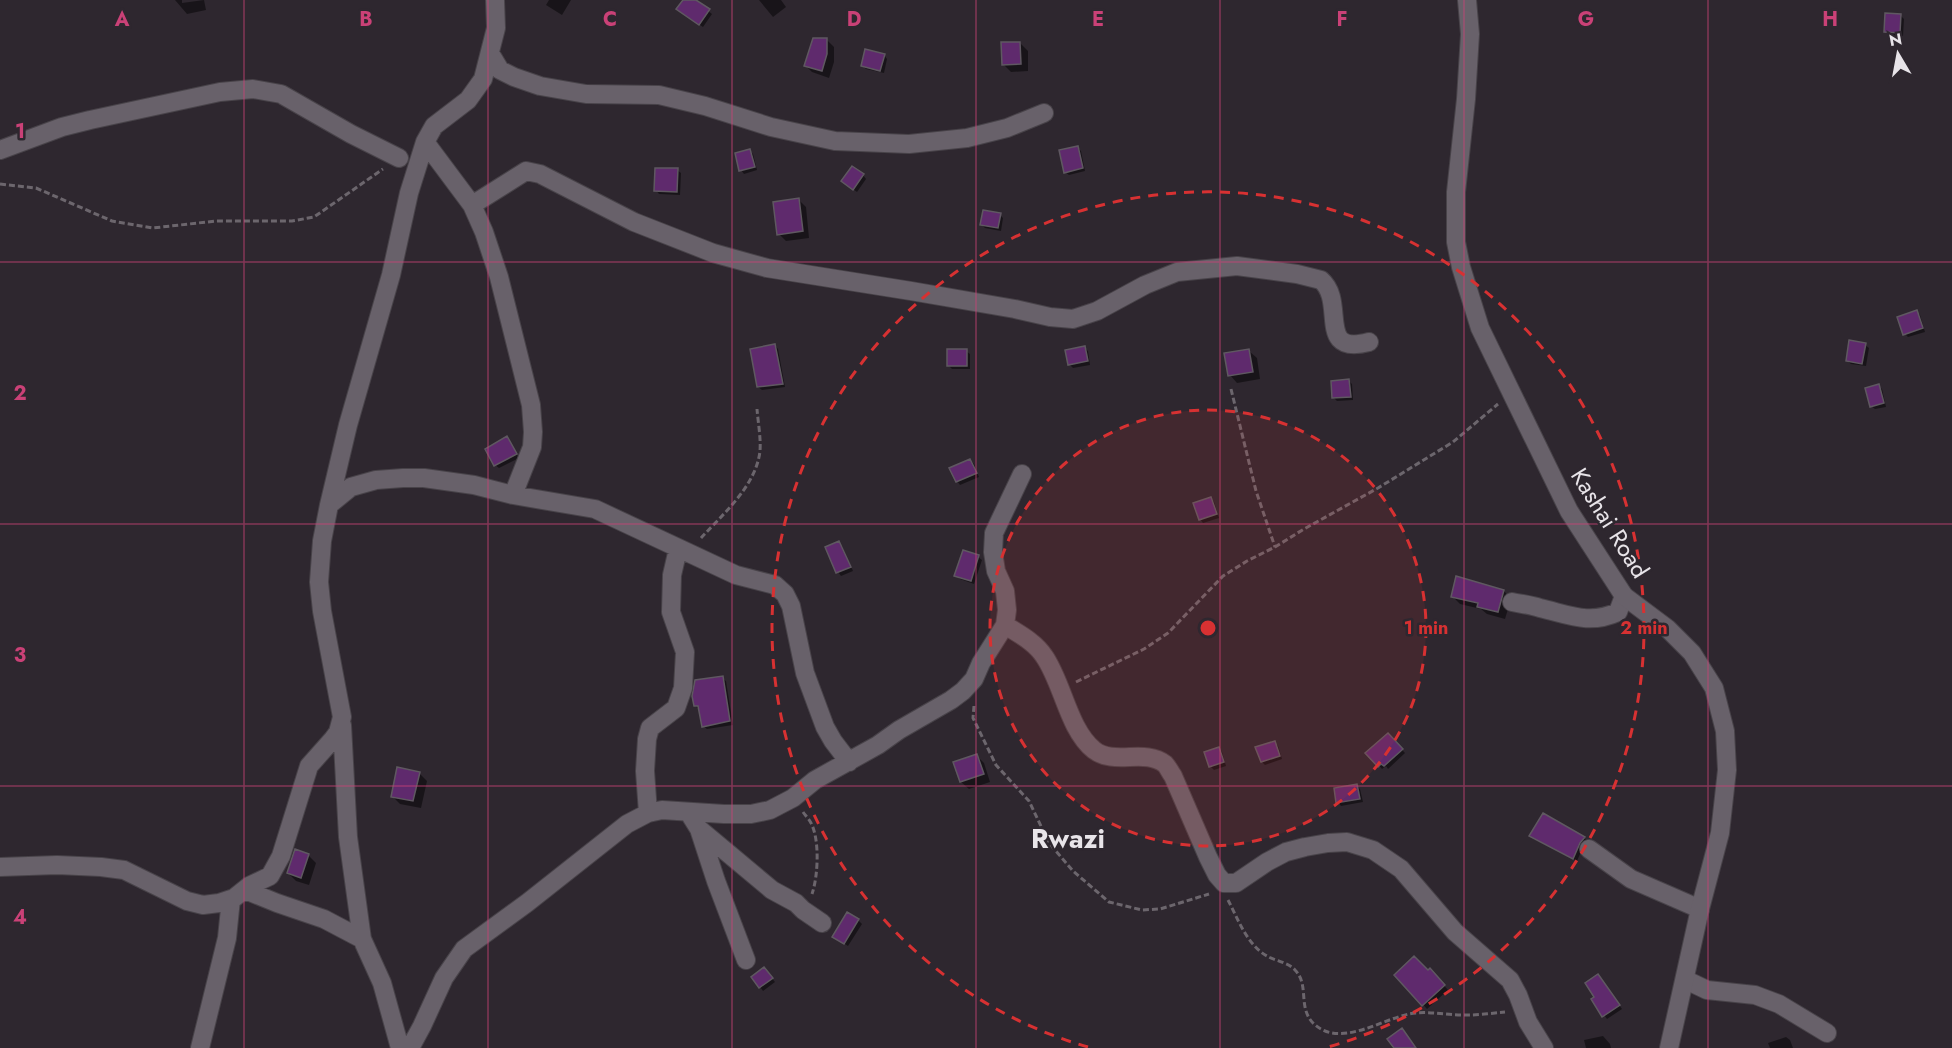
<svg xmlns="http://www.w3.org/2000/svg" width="1952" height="1048" font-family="Jost,sans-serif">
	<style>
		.shadow { fill: #0007 }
		.building { fill: #5f2a6d; stroke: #5f5861; stroke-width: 1.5 }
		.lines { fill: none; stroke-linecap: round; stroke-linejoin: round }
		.minor-casing { stroke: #484349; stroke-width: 20 }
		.tertiary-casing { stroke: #484349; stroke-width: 20 }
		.path { stroke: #6c666d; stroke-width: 3; stroke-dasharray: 6 3; stroke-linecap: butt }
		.minor { stroke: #68616a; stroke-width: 18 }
		.tertiary { stroke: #68616a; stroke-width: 18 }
		.grid { fill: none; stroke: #ca4177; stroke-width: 1.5; stroke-opacity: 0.55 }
		.ring { fill: none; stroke: #d73132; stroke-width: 3; stroke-dasharray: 10 8 }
		.labels { text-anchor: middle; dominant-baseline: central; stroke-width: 5; stroke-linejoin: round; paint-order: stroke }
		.street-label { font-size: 24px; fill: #e8e4e9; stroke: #2e272f }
		.quarter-label { font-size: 27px; font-weight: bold; fill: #e8e4e9; stroke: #2e272f }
		.grid-label { font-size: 20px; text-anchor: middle; font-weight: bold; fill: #ca4177; stroke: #2e272f; stroke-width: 5; stroke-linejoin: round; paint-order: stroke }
		.centre { fill: #d73132; stroke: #2e272f; stroke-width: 3 }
		.ring-label { font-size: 18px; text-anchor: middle; font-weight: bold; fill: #d73132; stroke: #2e272f; stroke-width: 5; stroke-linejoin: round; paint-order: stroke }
	</style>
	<rect width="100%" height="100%" fill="#2e272f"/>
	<path class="shadow" d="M175,0H182V3L204,0L206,10L187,14Z
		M549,0H571L562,15L546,5Z
		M685,0H694L712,14L703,27L682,13Z
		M759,0H781L786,7L773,17Z
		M1901,16L1904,19L1903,36L1889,35L1886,32Z
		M827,40L834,47V62L829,78L812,72L805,65Z
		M1020,43L1028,51V71L1011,72L1003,64Z
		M884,55L887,59L884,73L866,69L863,66Z
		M1077,147L1081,151L1085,171L1069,175L1065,172Z
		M750,151L753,154L757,170L744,174L741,170Z
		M677,170L681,173L680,195L659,194L656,190Z
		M863,175L866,179L857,192L846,184Z
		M799,200L806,207L809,238L786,241L779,234Z
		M1000,215L1003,218L1001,231L985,228L982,225Z
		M1917,312L1920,315L1925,332L1908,337L1905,334Z
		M775,345L778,349L785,387L762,390L758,387Z
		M1865,345L1869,348L1866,366L1851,364L1847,361Z
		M1085,348L1088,351L1090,365L1073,368L1069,364Z
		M966,351L970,354V369H952L948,365Z
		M1249,351L1257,358L1260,379L1237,383L1230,375Z
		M1349,381L1352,384L1353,400L1337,401L1334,398Z
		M1878,386L1882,389L1886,407L1875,409L1871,406Z
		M507,438L519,458L499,468L495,465Z
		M970,460L974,464L979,477L960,485L957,481Z
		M1211,498L1214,502L1219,518L1203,523L1200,519Z
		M839,543L842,546L853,571L841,576L838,572L827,548Z
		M978,557L982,560L974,584L960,579L956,575Z
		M1504,591L1511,599L1505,619L1487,614L1481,609L1460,604L1452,596Z
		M722,678L726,681L733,725L707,729L703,726L699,709L695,706Z
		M1388,735L1405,753L1388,769L1386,766L1382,769L1368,753Z
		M1274,742L1278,746L1282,759L1265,765L1262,762Z
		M1219,748L1222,752L1226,766L1214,770L1210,766Z
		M976,755L984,763L990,782L969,789L961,782L955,763Z
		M419,773L427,781L421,808L400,804L392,796Z
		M1357,786L1360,789L1363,802L1341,806L1338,802Z
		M1584,838L1587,841L1583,847L1577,861L1534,839Z
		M308,855L316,863L309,885L296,881L288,873Z
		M858,920L862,924L848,946L834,937Z
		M1430,970L1448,990L1427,1009L1396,975L1428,972Z
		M767,972L775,982L763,991L753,977Z
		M1601,980L1622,1009L1607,1019L1593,1000L1596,997Z
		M1603,1036L1610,1044L1611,1048H1586L1584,1040Z
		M1786,1037L1790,1040L1793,1048H1770L1768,1043Z"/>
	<path class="building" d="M683,0H696L710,9L699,25L676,9Z
		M1885,13L1901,14L1900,33L1884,32Z
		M813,38H827V54L822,71L804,66Z
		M1001,42H1020L1021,64L1002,65Z
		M865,49L885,54L880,71L861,66Z
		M1078,146L1083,168L1064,173L1059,150Z
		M750,149L755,167L739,171L735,153Z
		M852,166L864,174L853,190L841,181Z
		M655,168H678L677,192L654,191Z
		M799,198L803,231L777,235L773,202Z
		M983,210L1001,213L998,228L980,225Z
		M1917,310L1923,328L1903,335L1897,317Z
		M1849,340L1866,343L1862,364L1846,361Z
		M775,344L783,384L757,387L750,349Z
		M1085,346L1088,361L1068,365L1065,350Z
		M947,349H967V366H947Z
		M1249,349L1253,372L1228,376L1224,353Z
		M1349,379L1351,397L1332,398L1331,381Z
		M1879,384L1884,403L1870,407L1865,388Z
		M507,436L517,454L494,466L485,449Z
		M970,459L977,473L956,482L949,468Z
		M1211,497L1217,514L1199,520L1193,503Z
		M839,541L851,567L836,573L825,547Z
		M963,550L979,555L971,581L954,576Z
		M1456,576L1504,590L1498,612L1477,607L1478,603L1451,597Z
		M723,676L730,721L702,727L698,706H694L692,696L695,680Z
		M1388,733L1403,749L1384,766L1381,764L1378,767L1365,753Z
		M1275,741L1280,756L1261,762L1255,747Z
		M1219,747L1224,762L1209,767L1204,752Z
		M977,754L984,774L960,782L953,762Z
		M397,767L420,772L413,801L391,797Z
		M1357,784L1360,799L1336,803L1334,788Z
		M1543,813L1585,837L1580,843L1573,859L1529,836Z
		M295,849L309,854L301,878L287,873Z
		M847,912L859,919L844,944L832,937Z
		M1414,956L1428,970L1430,968L1445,985L1422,1006L1394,975Z
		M764,967L773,978L759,988L751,977Z
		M1598,974L1620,1005L1602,1017L1591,999L1594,997L1585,983Z
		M1402,1028L1416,1048H1394L1387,1039Z"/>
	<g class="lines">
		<defs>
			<path id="minor" d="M491,55L500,70L514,77L540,86L586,94L659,95L705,106L771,127L835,141L909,144L967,138L1007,128L1044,113
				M425,142L472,205L484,232L499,277L531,405L533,432L532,447L513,495
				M0,150L62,127L90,120L220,92L253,89L281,94L351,134L399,158
				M472,205L526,171L540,174L634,222L713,253L767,268L911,291L1015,309L1050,317L1073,319L1097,311L1145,285L1177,272L1237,266L1297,274L1321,280C1347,302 1315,356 1369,342
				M329,505L351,487L376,480L403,478H424L474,485L513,495L595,509L736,575L775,585L785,594L791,606L805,673L825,727L833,741L849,762
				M1512,602C1522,604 1531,605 1540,608C1570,615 1589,625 1618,612L1624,596
				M1005,625C1019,634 1035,642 1044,656C1063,683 1068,729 1094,750C1114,766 1145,748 1165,764C1168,767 1170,772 1173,776L1208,857L1217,875L1224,883H1236L1267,862L1286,852L1305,847L1328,843L1347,842L1373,850L1401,869L1455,932L1510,980L1518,995L1528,1022L1544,1048
				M342,725L348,837L362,939L382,983L400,1048
				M648,813L645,771L647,739L650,728L676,708L683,688L685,652L671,612L672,575L678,549
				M689,813L699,829L729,854L772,890L796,903L803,910L822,923
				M699,829L716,881L746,960
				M1589,849L1631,879L1700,909
				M0,867L57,865L101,867L124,870L187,901L203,905L219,903L234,898L249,886L270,876L281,856L309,766L333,739L338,732L342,717L322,611L319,582L322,541L329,505L348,425L391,275L409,193L425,142L434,126L468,100L483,79L496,28L495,0
				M245,890L277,903L324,919L362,939
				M1686,980L1707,990L1755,995L1779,1004L1827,1033
				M200,1048L227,938L231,899
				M410,1048L422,1026L444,978L464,949L527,903L627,824L648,813L662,810L724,814H751L770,810L793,798L815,780L878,745L899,730L951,700L963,691L974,679L981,663L1005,625L1007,610L1005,591L996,571L993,552L994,533L1022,474"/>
			<path id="tertiary" d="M1467,0L1470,34L1466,99L1456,192V242L1461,267L1480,328L1569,511L1624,596L1668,629L1692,653L1714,688L1725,731L1727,770L1720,833L1700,909L1669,1048"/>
		</defs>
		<use href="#minor" class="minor-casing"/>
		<use href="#tertiary" class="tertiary-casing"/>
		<path class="path" d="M0,184L36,188L112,221L153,228L216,221H292L314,217L383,169
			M1231,389L1256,491L1275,547
			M701,538C723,514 756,486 760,451C761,438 758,422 757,409
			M1076,682L1144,649L1168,633L1223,576L1247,561L1275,547L1304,529L1378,488L1453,442L1498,404
			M974,706L973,718L996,765L1029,801L1049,843L1073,871L1109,902L1142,910L1160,909L1209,894
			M803,812C805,815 809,819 811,823C820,840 818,877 812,894
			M1228,900C1238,919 1247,945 1267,956C1275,961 1288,962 1295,970C1310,985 1297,1008 1314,1024C1340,1048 1380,1020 1409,1014C1429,1010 1448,1016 1468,1015C1480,1015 1493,1013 1505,1012"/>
		<use href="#minor" class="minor"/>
		<use href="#tertiary" class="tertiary"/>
	</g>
	<path class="grid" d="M244,0V1048M488,0V1048M732,0V1048M976,0V1048M1220,0V1048M1464,0V1048M1708,0V1048M0,262H1952M0,524H1952M0,786H1952"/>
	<circle cx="1208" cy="628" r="218" fill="#d73132" fill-opacity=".12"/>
	<g class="ring">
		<circle cx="1208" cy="628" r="218"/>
		<path d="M1088 1047A436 436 0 1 1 1328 1047"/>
	</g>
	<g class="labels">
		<g class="street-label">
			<text transform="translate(1610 523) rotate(58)">Kashai Road</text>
		</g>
		<g class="quarter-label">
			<text x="1068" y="838">Rwazi</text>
		</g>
	</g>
	<g class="grid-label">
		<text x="122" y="26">A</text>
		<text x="366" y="26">B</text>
		<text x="610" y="26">C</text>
		<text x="854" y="26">D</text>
		<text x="1098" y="26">E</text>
		<text x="1342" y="26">F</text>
		<text x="1586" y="26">G</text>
		<text x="1830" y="26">H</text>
		<text x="20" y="138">1</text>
		<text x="20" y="400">2</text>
		<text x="20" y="662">3</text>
		<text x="20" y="924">4</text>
	</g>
	<circle cx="1208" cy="628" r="9" class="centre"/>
	<g class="ring-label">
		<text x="1426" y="634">1 min</text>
		<text x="1644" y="634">2 min</text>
	</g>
	<g transform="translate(1898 54) rotate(350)" stroke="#2e272f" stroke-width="4.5" paint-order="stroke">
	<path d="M0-4.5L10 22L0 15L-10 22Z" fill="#e8e4e9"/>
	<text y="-9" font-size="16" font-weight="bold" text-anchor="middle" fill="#e8e4e9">N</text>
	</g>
</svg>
